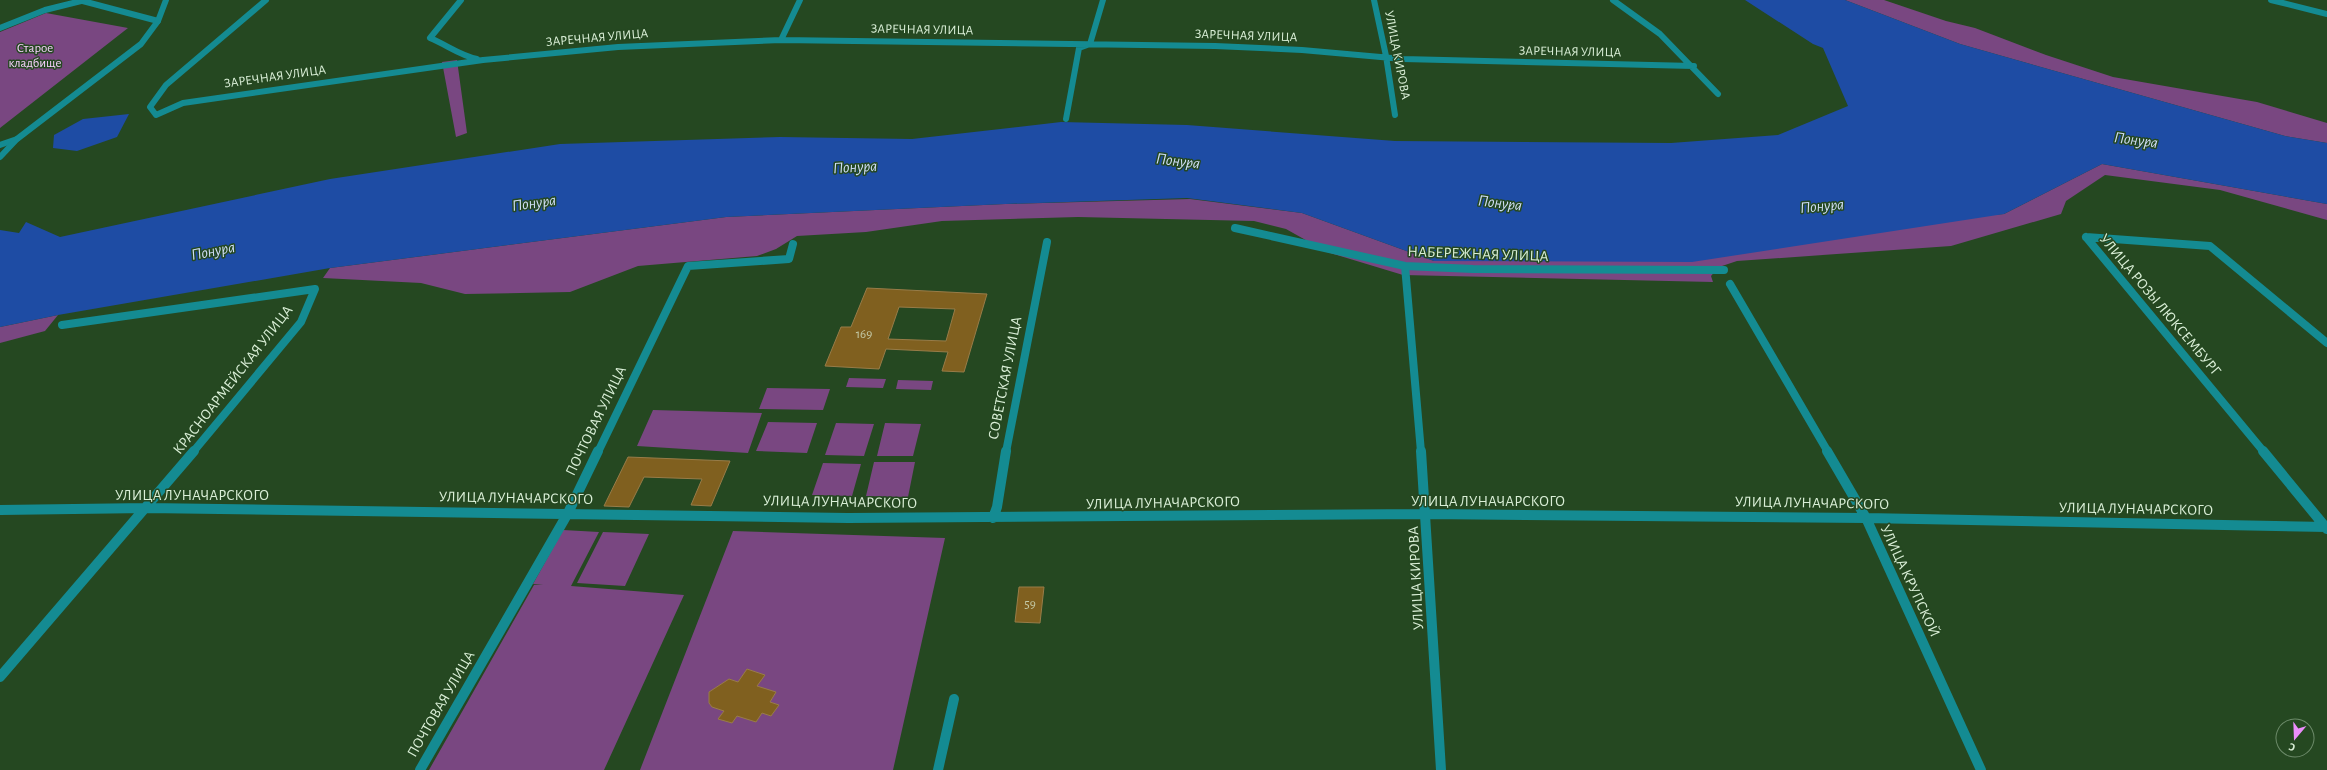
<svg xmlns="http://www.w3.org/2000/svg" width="2327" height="770" font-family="'Alegreya Sans',sans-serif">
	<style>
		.green { fill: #794781 }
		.water { fill: #1e4ca4 }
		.building { fill: #80601f; stroke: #987c48; fill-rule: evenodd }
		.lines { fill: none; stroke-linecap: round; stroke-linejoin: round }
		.pedestrian { stroke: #148b92; stroke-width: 10 }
		.minor-far2 { stroke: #148b92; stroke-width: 6 }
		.minor-far1 { stroke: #148b92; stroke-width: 8 }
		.minor { stroke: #148b92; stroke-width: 10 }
		.tertiary { stroke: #148b92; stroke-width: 6 }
		.labels { text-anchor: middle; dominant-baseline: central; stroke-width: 3; stroke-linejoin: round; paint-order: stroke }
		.far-street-label { font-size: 13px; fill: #daefd7; stroke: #254821 }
		.far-park-label { font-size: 13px; fill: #f7d0fd; stroke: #254821 }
		.number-label { font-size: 13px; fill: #c4cba9 }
		.street-label { font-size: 15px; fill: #daefd7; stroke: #254821 }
		.water-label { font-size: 16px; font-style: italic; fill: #d0def6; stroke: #254821 }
	</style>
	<rect width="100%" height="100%" fill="#254821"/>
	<path class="green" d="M1845,0H1884L1946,21L1975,28L2046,55L2113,77L2257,102L2327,123V143L2285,136L1960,44Z
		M46,13L128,28L0,128V32Z
		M457,60L467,133L456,137L442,62Z
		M2102,164L2327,204V220L2220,190L2105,175L2066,201L2061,214L1951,246L1737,261L1719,267L1711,276L1713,282L1403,275L1327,252L1286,229L1254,221L1078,217L942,221L866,232L797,236L776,249L757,256L638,266L570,292L465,294L421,283L323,278L330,268L726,217L1005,204L1190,199L1302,213L1434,261L2004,214Z
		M58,315L45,331L0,343V327Z
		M849,378L886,379L883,388L846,387Z
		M898,380L933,381L931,390L896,389Z
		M767,388L830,389L823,410L759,409Z
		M653,410L762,413L748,453L637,446Z
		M768,422L817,423L807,453L756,451Z
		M836,423L874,424L864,456L825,455Z
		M885,423L921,424L913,456H877Z
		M874,462H915L908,497L866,496Z
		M823,463L861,464L852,496L812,495Z
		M563,530L599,532L571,586L684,595L604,770H429L534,585H543L533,584Z
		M733,531L945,538L893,770H640Z
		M603,532L649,534L625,586L577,583Z"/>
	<path class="water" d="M1745,0H1845L1960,44L2285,136L2327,143V204L2102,164L2004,214L1692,262L1434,261L1302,213L1187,198L1005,204L726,217L330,268L58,315L0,327V230L19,233L26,222L60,237L330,179L560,144L780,137L912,139L1061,122L1187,125L1395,141L1671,143L1778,135L1848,106L1823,48L1813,44Z
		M129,114L117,137L77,151L53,148L54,135L83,119Z"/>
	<path class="building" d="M867,288L987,294L964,372L942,371L948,352L886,349L879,369L825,366L841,327H851ZM899,307L955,309L946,341L888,339Z
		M628,457L730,461L711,506L691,505L702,479L644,477L629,507L604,506Z
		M1019,587H1044L1040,623L1015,622Z
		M747,669L765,675L757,686L776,692L770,702L779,705L771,716L762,713L756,722L737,716L732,723L718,719L724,711L712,707L709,703V692L729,679L738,682Z"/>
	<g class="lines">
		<path class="pedestrian" d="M938,770L954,699"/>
		<path class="minor-far2" d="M79,0L158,21
			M266,0L166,85L150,107L156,115L183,103L483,60L618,47L781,40L1215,46L1302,50L1403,59L1694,66
			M461,0L430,38C447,45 459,55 477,59
			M1374,0L1386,56L1395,115
			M1613,0L1660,34L1718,94
			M0,28L45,10L81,1
			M781,40L800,0
			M1066,119L1079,48L1090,44L1103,0
			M0,145L17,139"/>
		<path class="minor-far1" d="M1235,228L1405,266L1473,269L1724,270
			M2086,237L2264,452
			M2086,237L2210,246L2327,343
			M1405,266L1421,452
			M1730,284L1828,452
			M62,325L315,289L301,322L193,452
			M598,452L688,266L789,259L793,244
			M1006,452L1047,242"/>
		<path class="minor" d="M1421,451L1441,770
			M1827,451L1866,518L1981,770
			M2263,451L2327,529
			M0,510L147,508L848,518L1426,514L1866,518L2327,527
			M993,518L997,507L1006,451
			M0,677L194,451
			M420,770L568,513L598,451"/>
		<path class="tertiary" d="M2271,0L2327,14
			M0,157L17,139L141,44L158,21L166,0"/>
	</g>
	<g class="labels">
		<g class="far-street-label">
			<text transform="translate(922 30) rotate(1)">ЗАРЕЧНАЯ УЛИЦА</text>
			<text transform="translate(1246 36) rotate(2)">ЗАРЕЧНАЯ УЛИЦА</text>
			<text transform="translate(597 38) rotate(-5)">ЗАРЕЧНАЯ УЛИЦА</text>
			<text transform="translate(1570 52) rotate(1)">ЗАРЕЧНАЯ УЛИЦА</text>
			<text transform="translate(1397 55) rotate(79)">УЛИЦА КИРОВА</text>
			<text transform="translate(275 77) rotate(-8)">ЗАРЕЧНАЯ УЛИЦА</text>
		</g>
		<g class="far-park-label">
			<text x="35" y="48">Старое<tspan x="35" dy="15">кладбище</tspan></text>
		</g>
		<g class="number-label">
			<text x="864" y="334">169</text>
			<text x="1030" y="604">59</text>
		</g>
		<g class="street-label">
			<text transform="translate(1478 254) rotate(2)">НАБЕРЕЖНАЯ УЛИЦА</text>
			<text transform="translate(2160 305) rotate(50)">УЛИЦА РОЗЫ ЛЮКСЕМБУРГ</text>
			<text transform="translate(1005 378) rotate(-79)">СОВЕТСКАЯ УЛИЦА</text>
			<text transform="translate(233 380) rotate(-52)">КРАСНОАРМЕЙСКАЯ УЛИЦА</text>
			<text transform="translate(596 421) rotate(-64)">ПОЧТОВАЯ УЛИЦА</text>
			<text x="192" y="495">УЛИЦА ЛУНАЧАРСКОГО</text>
			<text transform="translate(516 498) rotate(1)">УЛИЦА ЛУНАЧАРСКОГО</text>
			<text x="1488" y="501">УЛИЦА ЛУНАЧАРСКОГО</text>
			<text transform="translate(840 502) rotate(1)">УЛИЦА ЛУНАЧАРСКОГО</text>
			<text transform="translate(1163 503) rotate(-1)">УЛИЦА ЛУНАЧАРСКОГО</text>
			<text transform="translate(1812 503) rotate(1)">УЛИЦА ЛУНАЧАРСКОГО</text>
			<text transform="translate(2136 509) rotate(1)">УЛИЦА ЛУНАЧАРСКОГО</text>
			<text transform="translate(1416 578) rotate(-93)">УЛИЦА КИРОВА</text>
			<text transform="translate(1910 581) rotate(65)">УЛИЦА КРУПСКОЙ</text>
			<text transform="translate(441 704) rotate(-60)">ПОЧТОВАЯ УЛИЦА</text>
		</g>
		<g class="water-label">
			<text transform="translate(2136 140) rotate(8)">Понура</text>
			<text transform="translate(1178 161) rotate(7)">Понура</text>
			<text transform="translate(855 167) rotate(-3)">Понура</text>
			<text transform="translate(534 203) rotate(-8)">Понура</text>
			<text transform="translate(1500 203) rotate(7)">Понура</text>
			<text transform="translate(1822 206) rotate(-5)">Понура</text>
			<text transform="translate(213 251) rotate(-11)">Понура</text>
		</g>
	</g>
	<g transform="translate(2295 738) rotate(199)"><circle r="19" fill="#254821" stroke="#6d8b6a"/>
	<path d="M0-3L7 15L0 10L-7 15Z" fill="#eb8dfb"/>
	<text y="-6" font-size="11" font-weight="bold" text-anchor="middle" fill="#daefd7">С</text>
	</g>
</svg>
